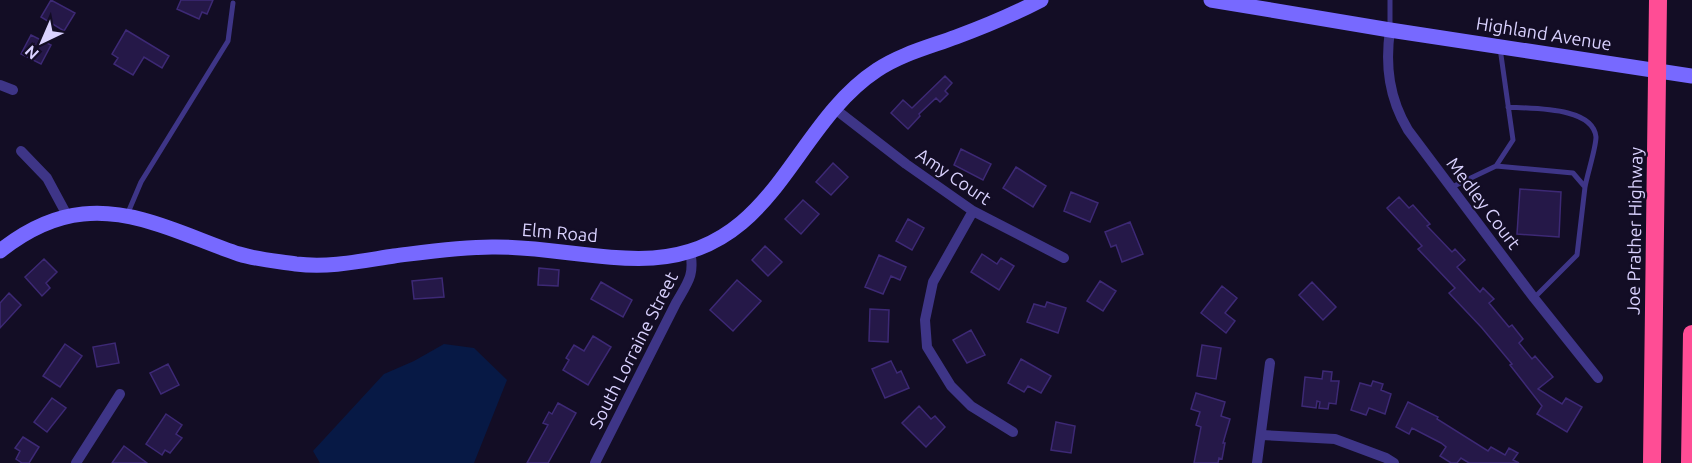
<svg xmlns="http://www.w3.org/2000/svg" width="1692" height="463" font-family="Ubuntu,sans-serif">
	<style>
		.water { fill: #071945 }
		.building { fill: #251848; stroke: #3d2975; stroke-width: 1.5 }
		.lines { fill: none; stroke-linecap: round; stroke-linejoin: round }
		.lane { stroke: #3e3587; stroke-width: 5 }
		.street { stroke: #3e3587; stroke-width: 10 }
		.secondary { stroke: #7769ff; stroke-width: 15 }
		.highway { stroke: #ff4d95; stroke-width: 18 }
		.labels { text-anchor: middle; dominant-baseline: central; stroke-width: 4.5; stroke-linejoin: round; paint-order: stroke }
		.street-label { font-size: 18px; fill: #dad2ff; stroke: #130d25 }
	</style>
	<rect width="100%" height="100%" fill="#130d25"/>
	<path class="water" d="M444,344L474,348L507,380L474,463H320L313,451L384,374L414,361Z"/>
	<path class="building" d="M51,0L75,13L64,31L41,17Z
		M181,0H213L207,14L202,12L199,19L177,9Z
		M126,30L169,56L162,68L144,57L133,75L114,64L118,58L112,54Z
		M31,35L51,45L41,64L21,54Z
		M945,76L952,83L945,91L948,94L940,102L936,98L919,114L920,116L908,129L891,113L903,100L912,108Z
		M961,149L991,164L983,180L954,165Z
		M833,163L848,177L831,195L816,182Z
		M1016,167L1046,186L1033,207L1003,188Z
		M1520,189L1561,192L1559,237L1517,234Z
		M1071,192L1098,203L1090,222L1064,211Z
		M1399,197L1409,208L1413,205L1430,224L1427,226L1452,252L1455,249L1465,260L1457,267L1480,292L1483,288L1494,299L1489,303L1509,327L1512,325L1523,339L1519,343L1532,359L1535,356L1553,377L1538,389L1562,404L1566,398L1582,407L1567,432L1537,414L1542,406L1510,365L1512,364L1482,328L1449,293L1455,288L1418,249L1422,246L1387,208Z
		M803,200L819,214L801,234L785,219Z
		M908,219L924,228L912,250L896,241Z
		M1130,222L1143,254L1122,262L1116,245L1111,247L1105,232Z
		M765,246L782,262L768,276L752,260Z
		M982,254L997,264L1001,258L1014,266L999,290L971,272Z
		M879,255L906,267L900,280L891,276L883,294L865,287Z
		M44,259L57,272L46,283L50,288L42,296L25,277Z
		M539,268L559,270L558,286L538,285Z
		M442,278L444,297L414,299L412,281Z
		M737,280L761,301L733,331L710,310Z
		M1100,281L1116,291L1103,311L1087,301Z
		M601,282L632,300L623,317L591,299Z
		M1312,282L1336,307L1323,320L1299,295Z
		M1222,286L1237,298L1225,313L1235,321L1226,333L1201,313Z
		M9,293L21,305L0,328V303Z
		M1047,302L1066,308L1058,333L1027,322L1034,304L1045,307Z
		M870,309L889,310L888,342L869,341Z
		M971,330L985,355L967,363L953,340Z
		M593,336L611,347L588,385L563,370L569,360L566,358L574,345L584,351Z
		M115,343L119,363L97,367L93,347Z
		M65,344L82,356L60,387L43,376Z
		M1202,345L1221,348L1216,379L1197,376Z
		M1021,359L1051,376L1041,393L1028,386L1024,392L1008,383Z
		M891,361L897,373L901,371L909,388L885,398L872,369Z
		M168,364L179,385L161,394L150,373Z
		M1323,371L1332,372L1331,381H1339L1336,404L1329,403L1328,409L1319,408L1320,402L1317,401L1316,408L1302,406L1305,377L1322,379Z
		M1373,381L1383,384L1381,390L1391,394L1385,414L1369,408L1366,415L1351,410L1360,383L1371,386Z
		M1196,393L1225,402L1221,416L1230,419L1223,443H1225L1222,459L1219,458L1218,463H1194L1201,427L1196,425L1200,412L1191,409Z
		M52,398L66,408L47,432L34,422Z
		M1408,402L1438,417L1437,419L1488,451L1491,447L1505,455L1509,448L1518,453L1513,460L1519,463H1469L1461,458L1457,463H1451L1440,456L1446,447L1441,443L1412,428L1409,434L1396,427Z
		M558,403L576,413L548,463H527L548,425L543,423L549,412L552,414Z
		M919,406L931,419L935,416L945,427L926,447L902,423Z
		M166,414L182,425L176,434L182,438L170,453L165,450L162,455L146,444Z
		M1056,422L1075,426L1071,453L1051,450Z
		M23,437L39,447L29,463H22L16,459L20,451L15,448Z
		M124,446L147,463H112Z"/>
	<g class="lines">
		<path class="lane" d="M1390,28V0
			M1508,107C1530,109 1593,106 1596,137C1596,148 1587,175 1585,187
			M1496,166L1573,173L1585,187L1577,255L1534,298
			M1452,187L1496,166L1513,140L1500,48
			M127,215L141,182L228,41L233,3"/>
		<path class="street" d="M1390,30C1385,66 1389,98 1408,130L1534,298L1598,378
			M0,85L13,90
			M835,109L906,164L973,211L1064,258
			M21,151L47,178L68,217
			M973,211L933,282L925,320L927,347L951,386L971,406L1013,432
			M1261,435L1335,439L1386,458L1394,463
			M76,463L120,394
			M595,463L676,303C688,282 695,275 690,251
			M1257,463L1270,363"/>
		<path class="secondary" d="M1211,0L1390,30L1692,76
			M0,251C24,232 52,217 83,214C137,208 190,238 239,254C258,260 277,261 296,264C330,268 361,261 394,256C426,252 459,247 492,247C546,246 600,261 653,258C776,250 792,126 877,70C901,54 929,47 956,37C986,26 1014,14 1041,0"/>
		<path class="highway" d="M1652,463L1658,0
			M1690,463L1692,334"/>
	</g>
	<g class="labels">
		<g class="street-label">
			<text transform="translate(1544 33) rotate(9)">Highland Avenue</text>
			<text transform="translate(954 176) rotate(34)">Amy Court</text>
			<text transform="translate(1484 203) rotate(53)">Medley Court</text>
			<text transform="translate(1634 231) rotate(-89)">Joe Prather Highway</text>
			<text transform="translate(560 232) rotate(5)">Elm Road</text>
			<text transform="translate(633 350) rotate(-63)">South Lorraine Street</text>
		</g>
	</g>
	<g transform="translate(42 42) rotate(224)" stroke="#130d25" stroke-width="4.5" paint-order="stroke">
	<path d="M0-4.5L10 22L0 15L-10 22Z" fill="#dad2ff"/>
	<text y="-9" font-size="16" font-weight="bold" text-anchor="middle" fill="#dad2ff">N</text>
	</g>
</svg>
